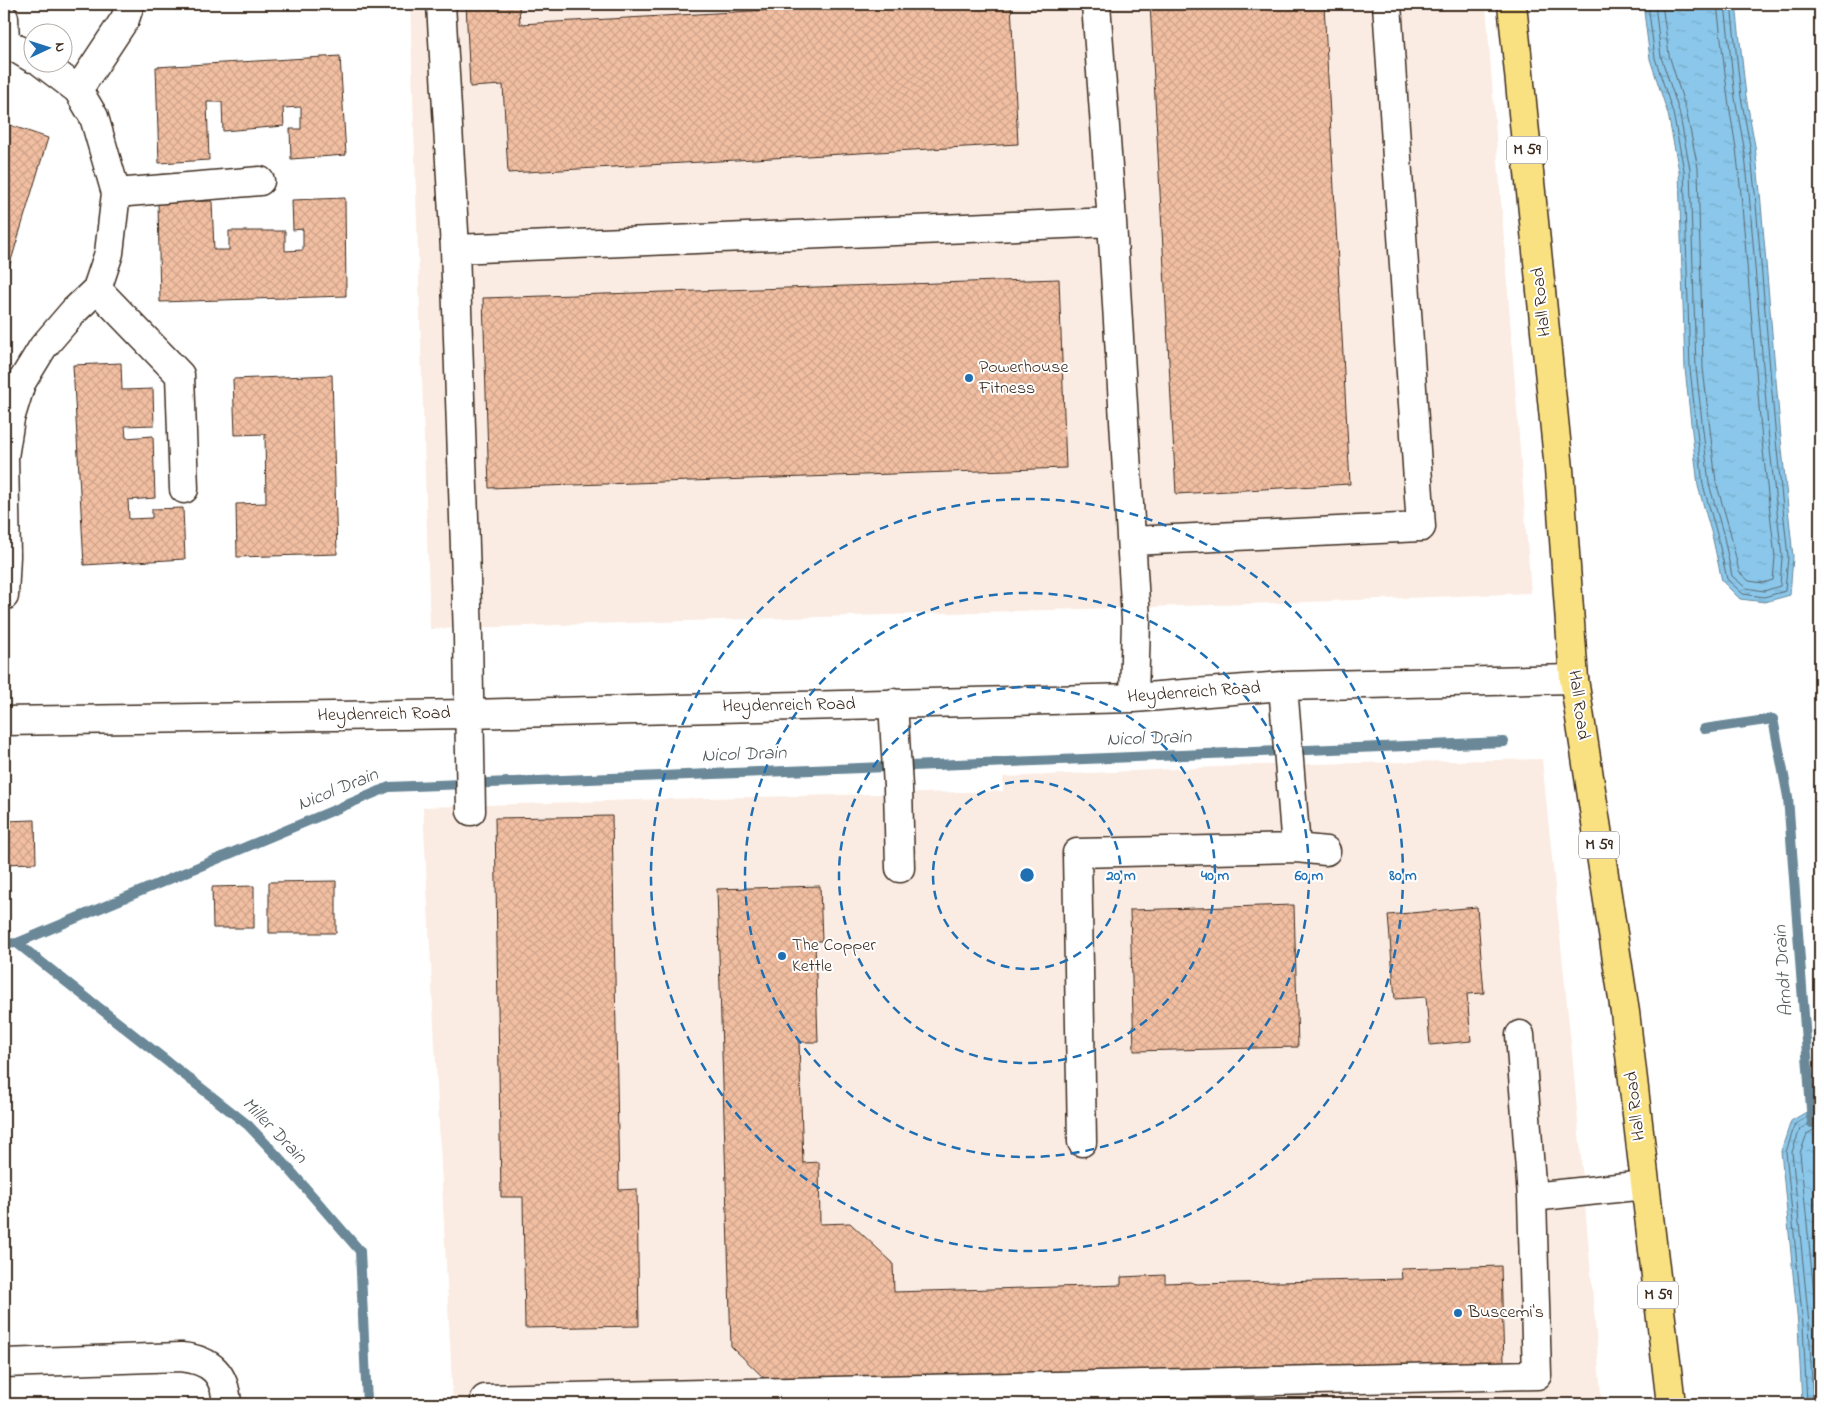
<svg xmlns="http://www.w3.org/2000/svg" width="1824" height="1408" font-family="'Indie Flower',sans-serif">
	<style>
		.built { fill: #fbece3 }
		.water { fill: url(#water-ripples); stroke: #6a8898 }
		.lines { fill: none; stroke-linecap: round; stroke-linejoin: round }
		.shore { stroke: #5b6970; stroke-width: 1 }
		.stream { stroke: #6a8898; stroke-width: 10 }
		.building { fill: url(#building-cross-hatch); stroke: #3b2a1e }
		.minor-casing { stroke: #3b2a1e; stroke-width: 31 }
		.highway-casing { stroke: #3b2a1e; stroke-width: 31 }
		.minor { stroke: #fff; stroke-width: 28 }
		.highway { stroke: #f9e181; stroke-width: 28 }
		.ring { fill: none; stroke: #1f6fb2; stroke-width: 2.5; stroke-dasharray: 9 6 }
		.poi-dot { fill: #1f6fb2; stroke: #fff; stroke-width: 2 }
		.labels { text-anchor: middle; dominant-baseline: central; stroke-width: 4; stroke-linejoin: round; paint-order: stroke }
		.shield { fill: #fff; stroke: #766a62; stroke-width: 1 }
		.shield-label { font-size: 16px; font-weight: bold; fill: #3b2a1e }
		.street-label { font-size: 18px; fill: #3b2a1e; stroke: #fff }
		.poi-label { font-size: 18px; fill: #3b2a1e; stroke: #fff; text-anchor: start }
		.water-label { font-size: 19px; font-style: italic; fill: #53595b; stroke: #fff }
		.centre { fill: #1f6fb2; stroke: #fff; stroke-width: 2.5 }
		.ring-label { font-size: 15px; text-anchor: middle; font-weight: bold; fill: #1f6fb2; stroke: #fff; stroke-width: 4; stroke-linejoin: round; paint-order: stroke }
	</style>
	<defs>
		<pattern id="water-ripples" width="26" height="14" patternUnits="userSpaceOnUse" patternTransform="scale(1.25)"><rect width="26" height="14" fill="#8ac7ea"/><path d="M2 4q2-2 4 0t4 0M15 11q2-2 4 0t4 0" fill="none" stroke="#78abc8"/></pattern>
		<pattern id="building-cross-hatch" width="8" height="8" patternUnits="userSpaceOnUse" patternTransform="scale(1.25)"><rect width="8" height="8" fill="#f2bfa2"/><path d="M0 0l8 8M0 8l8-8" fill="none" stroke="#d0a48b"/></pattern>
	</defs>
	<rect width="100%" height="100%" fill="#fff"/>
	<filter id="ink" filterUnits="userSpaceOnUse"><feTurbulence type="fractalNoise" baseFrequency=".02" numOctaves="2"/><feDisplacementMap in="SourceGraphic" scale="10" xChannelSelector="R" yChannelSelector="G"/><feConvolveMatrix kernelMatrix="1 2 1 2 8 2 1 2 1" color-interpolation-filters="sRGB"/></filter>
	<g filter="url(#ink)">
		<path class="built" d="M410,4H1486L1531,593L1282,603L430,629Z
			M1542,759L1573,1063L1602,1404H453L423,807L667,799L1003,791V777L1259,765Z"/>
		<path class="water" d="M1643,4H1736L1746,96L1755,146L1760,192L1781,439L1793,557L1790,595L1765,602L1740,599L1722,581L1712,535L1698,486L1685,369L1679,171L1668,114L1650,59Z
			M1820,1104V1404H1802L1798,1325L1781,1151L1791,1121Z"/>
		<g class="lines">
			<path class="shore" d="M1648,4L1655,58L1673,113L1684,170L1690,369L1703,485L1717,534L1727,579L1743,594L1764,597L1785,591L1788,557L1776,440L1755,193L1750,146L1741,97L1731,4
				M1655,4L1661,57L1679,111L1690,169L1696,368L1709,484L1723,533L1732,576L1746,588L1764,591L1780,586L1782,557L1769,440L1749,193L1744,147L1735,98L1725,4
				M1662,4L1669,55L1686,110L1698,168L1703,368L1716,482L1730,531L1739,572L1749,581L1763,583L1773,580L1775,557L1762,441L1741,194L1736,148L1728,99L1717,4
				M1820,1126L1807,1134L1800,1153L1817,1324L1820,1399
				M1807,1404L1803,1325L1786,1152L1795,1124L1820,1110
				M1813,1404L1809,1324L1792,1152L1800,1129L1820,1117"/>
			<path class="stream" d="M1704,729L1773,719L1788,797L1812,1123
				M17,943L248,1125L283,1162L360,1251L367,1404
				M4,944L17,943L389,787L1504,742"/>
		</g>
		<path class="building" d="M466,4H519L520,24L876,4H1011L1018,144L508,173L503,85L470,87Z
			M1150,4H1324L1350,484L1176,494Z
			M340,56L346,155L291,159L290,129H301V107L283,108L284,126L223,131L222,102H207L209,160L159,163L156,67Z
			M4,123L48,138L4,284Z
			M345,198L346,296L160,302L158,202L212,201L214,250H229V231H285V251L303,250V229L293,230L292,200Z
			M1059,279L1066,468L489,488L483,298Z
			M121,363L122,390L153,389L154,425L125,426L126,438L153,436L155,498L128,500L129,519L152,518V509L183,508L185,559L84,565L73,365Z
			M332,375L337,554L237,557L236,504L266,503L265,434L235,435L233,379Z
			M612,816L619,1190L637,1189L639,1326L525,1328L523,1197H501L495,818Z
			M35,820L36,863L4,864V821Z
			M336,881V933H269V882Z
			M254,886V928H213L212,887Z
			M820,886L822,941H815L818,1042H799L803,1163L819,1162L820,1224L850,1223L893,1263L894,1292L1121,1285V1277L1165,1275V1283L1190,1282L1197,1284L1402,1279L1401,1269L1501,1266L1504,1363L767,1381L731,1346L717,889Z
			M1294,905L1298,1047L1134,1051L1130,910Z
			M1477,907L1484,993L1467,994L1471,1041L1430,1045L1426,997L1395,999L1388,915Z"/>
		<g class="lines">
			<defs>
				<path id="minor" d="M441,4L455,249
					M1096,4L1112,222L1136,620L1134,698
					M4,18L5,42
					M4,41L32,58
					M41,62L78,90
					M116,193L260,181
					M97,289L180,375L184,489
					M1132,541L1421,527L1387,4
					M4,596L6,556L4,457L10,419L21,383L43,347L74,311L97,289L109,253L116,193L94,117L78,90L125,19L130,4
					M1283,686L1296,848L1326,851
					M893,703L898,787L900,868
					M4,721L469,714L1134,698L1283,686L1574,679
					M471,811L468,637L455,249L1112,222
					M1082,1142L1077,853L1296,848
					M1532,1197L1645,1185
					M4,1363L181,1357C212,1360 225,1374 227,1404
					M485,1399L1537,1375L1532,1197L1520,1035"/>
				<path id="highway" d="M1512,4L1559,469L1574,679L1625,1012L1671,1404"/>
			</defs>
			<use href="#minor" class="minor-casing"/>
			<use href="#highway" class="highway-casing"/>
			<use href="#minor" class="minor"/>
			<use href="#highway" class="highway"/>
		</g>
	</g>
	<g class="ring">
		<circle cx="1027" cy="875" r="94"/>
		<circle cx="1027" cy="875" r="188"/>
		<circle cx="1027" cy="875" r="282"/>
		<circle cx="1027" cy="875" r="376"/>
	</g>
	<g class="poi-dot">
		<circle cx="969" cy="378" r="5"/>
		<circle cx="782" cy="956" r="5"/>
		<circle cx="1458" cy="1313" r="5"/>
	</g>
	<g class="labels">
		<g class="shield">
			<rect x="1507" y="136.5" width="40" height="27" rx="4"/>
			<rect x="1579" y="831.5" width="40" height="27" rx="4"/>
			<rect x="1638" y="1281.5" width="40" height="27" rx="4"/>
		</g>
		<g class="shield-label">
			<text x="1527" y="150">M 59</text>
			<text x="1599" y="845">M 59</text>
			<text x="1658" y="1295">M 59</text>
		</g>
		<g class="street-label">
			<text transform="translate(1542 302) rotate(-96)">Hall Road</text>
			<text transform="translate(1194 693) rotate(-4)">Heydenreich Road</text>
			<text transform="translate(1578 705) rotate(82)">Hall Road</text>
			<text transform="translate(789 706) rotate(-1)">Heydenreich Road</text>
			<text transform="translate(384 715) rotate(-1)">Heydenreich Road</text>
			<text transform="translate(1636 1106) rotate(-97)">Hall Road</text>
		</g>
		<g class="poi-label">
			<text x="979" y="368">Powerhouse<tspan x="979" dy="21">Fitness</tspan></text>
			<text x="792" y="946">The Copper<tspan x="792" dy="21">Kettle</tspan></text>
			<text x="1468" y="1313">Buscemi's</text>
		</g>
		<g class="water-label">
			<text transform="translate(1149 739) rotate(-2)">Nicol Drain</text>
			<text transform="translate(744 755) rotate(-2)">Nicol Drain</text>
			<text transform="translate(338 790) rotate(-22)">Nicol Drain</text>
			<text transform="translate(1784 971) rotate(-94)">Arndt Drain</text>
			<text transform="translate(274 1131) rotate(46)">Miller Drain</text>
		</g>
	</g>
	<circle cx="1027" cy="875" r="8" class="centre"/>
	<g class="ring-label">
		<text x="1121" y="880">20 m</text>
		<text x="1215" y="880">40 m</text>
		<text x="1309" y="880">60 m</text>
		<text x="1403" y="880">80 m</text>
	</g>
	<rect width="1824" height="1408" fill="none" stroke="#fff" stroke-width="20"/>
	<rect x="10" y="10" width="1804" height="1388" fill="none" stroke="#3b2a1e" stroke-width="2" filter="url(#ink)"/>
	<g transform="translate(48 48) rotate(86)"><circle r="24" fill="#ffffff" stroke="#b1aaa5"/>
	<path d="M0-4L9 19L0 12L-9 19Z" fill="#1f6fb2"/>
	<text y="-8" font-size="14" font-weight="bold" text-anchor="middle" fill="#3b2a1e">N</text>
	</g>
</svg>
